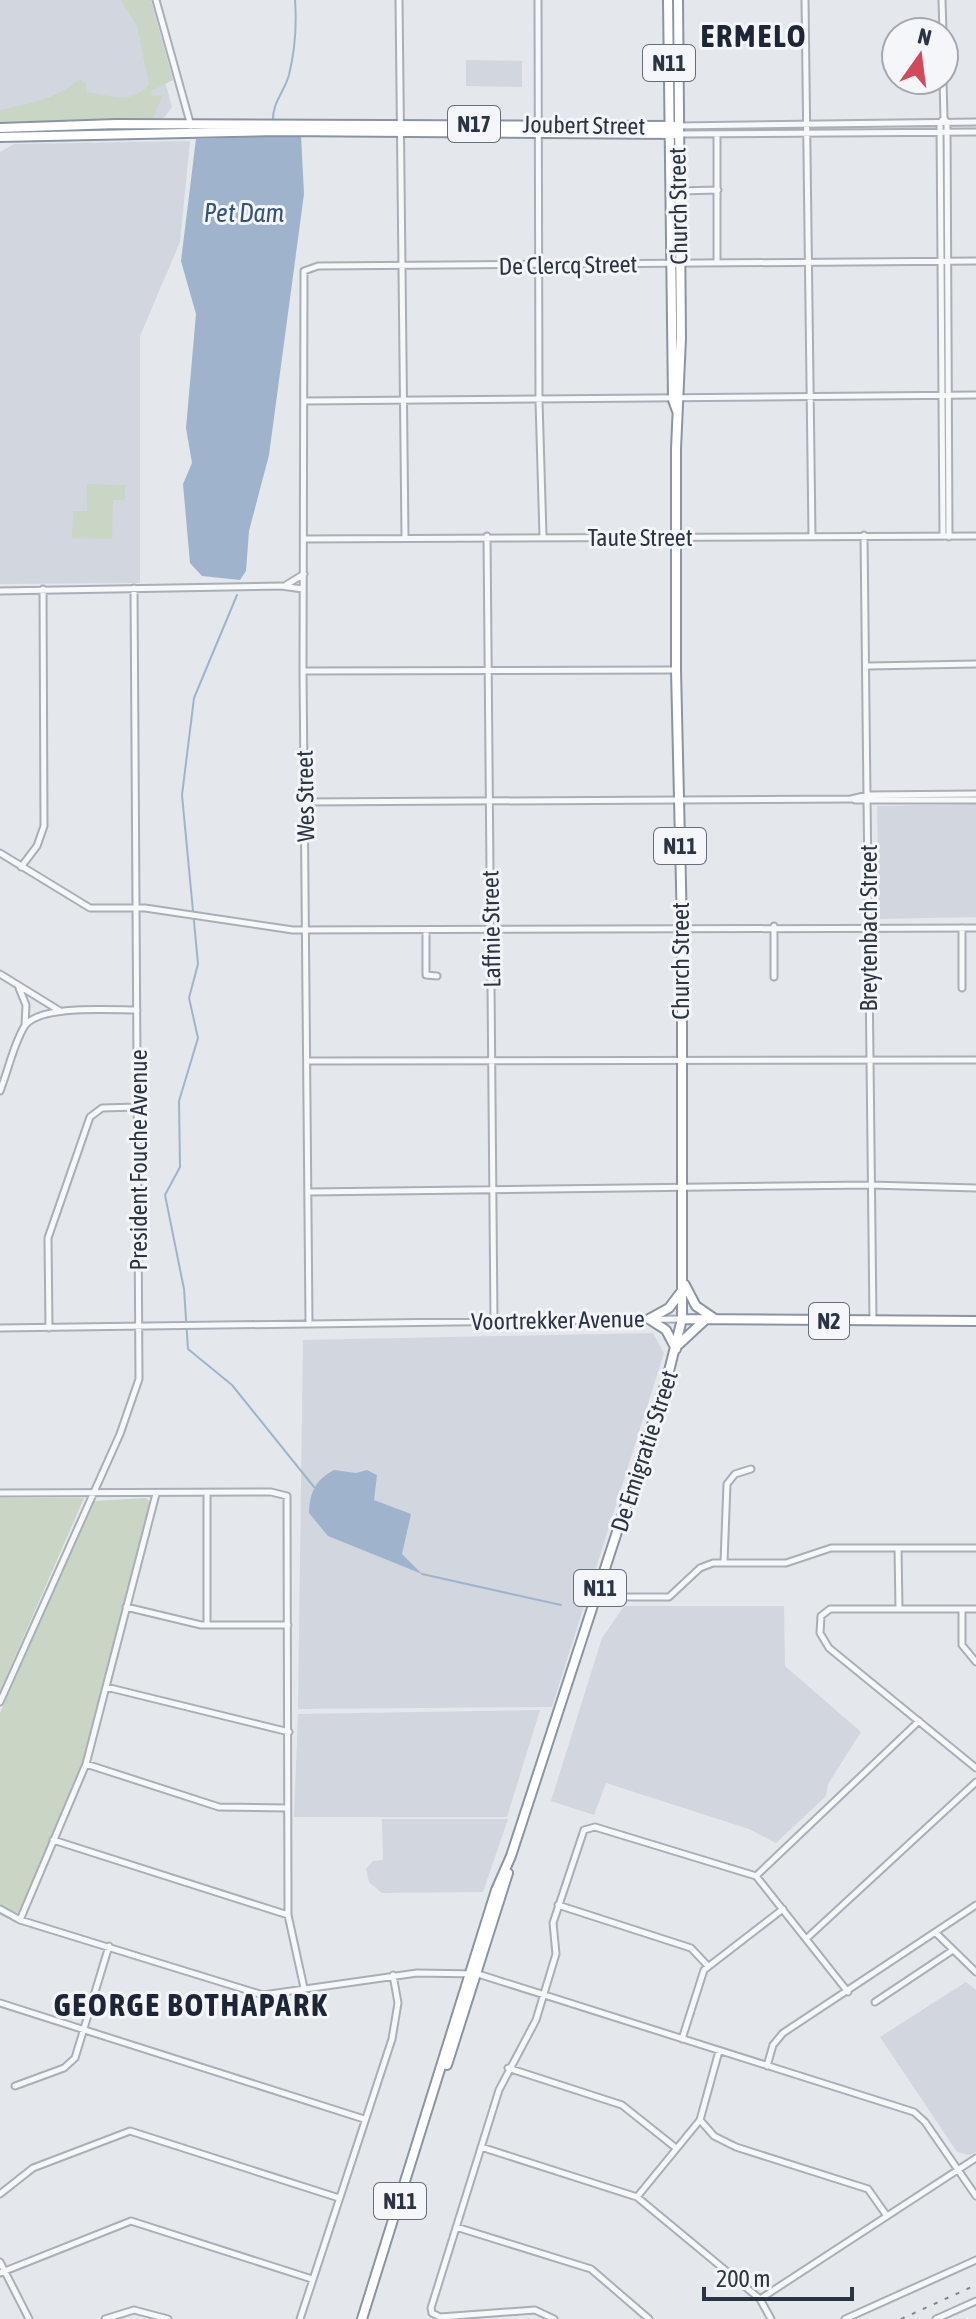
<svg xmlns="http://www.w3.org/2000/svg" width="976" height="2319" font-family="'Asap Condensed',sans-serif">
	<style>
		.built { fill: #d2d6de }
		.green { fill: #c9d6c5 }
		.water { fill: #9fb4cc }
		.lines { fill: none; stroke-linecap: round; stroke-linejoin: round }
		.stream { stroke: #9fb4cc; stroke-width: 2 }
		.minor-casing { stroke: #a9aeb7; stroke-width: 9 }
		.highway-casing { stroke: #8b94a3; stroke-width: 12 }
		.minor { stroke: #f7f8fa; stroke-width: 5 }
		.highway { stroke: #fff; stroke-width: 8 }
		.rail { stroke: #7d8696; stroke-width: 2; stroke-dasharray: 4 8; stroke-linecap: butt }
		.labels { text-anchor: middle; dominant-baseline: central; stroke-width: 6; stroke-linejoin: round; paint-order: stroke }
		.shield { fill: #f4f6f9; stroke: #676e7b; stroke-width: 2 }
		.shield-label { font-size: 22px; font-weight: bold; fill: #2b3445 }
		.street-label { font-size: 24px; fill: #2b3445; stroke: #f4f6f9 }
		.water-label { font-size: 26px; font-style: italic; fill: #34527a; stroke: #f4f6f9 }
		.district-label { font-size: 32px; font-weight: bold; letter-spacing: 2px; fill: #1d2536; stroke: #f4f6f9 }
	</style>
	<rect width="100%" height="100%" fill="#e4e7ec"/>
	<path class="built" d="M0,0H143L172,107L164,118H0Z
		M466,60L522,61V87L466,86Z
		M190,141L180,242L140,336V583L0,584V152L14,144Z
		M976,804V917L879,919L877,806Z
		M653,1333L664,1353L552,1707L298,1709L303,1340Z
		M624,1606H784L785,1666L861,1732L828,1784L826,1796L776,1843L749,1829L606,1783L594,1815L551,1801L602,1638Z
		M540,1710L507,1817H294L298,1714Z
		M382,1819H508L483,1892L382,1893L369,1882L366,1869L373,1861L383,1860Z
		M966,1982L976,1990V2152L970,2155L957,2152L880,2037Z"/>
	<path class="green" d="M121,0H151L173,80L151,91L152,96L163,95L153,118L0,123V110C30,103 56,100 79,79L86,84V92C110,95 132,106 149,84L137,26Z
		M87,484L125,485V500H113L112,539L72,538L73,511H87Z
		M0,1498H84L0,1691Z
		M146,1498L151,1503L84,1761L24,1906L17,1913L0,1905V1713L93,1501Z"/>
	<path class="water" d="M301,135L304,194L269,455L249,531L246,571L240,580L202,576L190,563L183,484L192,463L186,428L196,314L181,261L196,139Z
		M334,1470L356,1473L367,1470L377,1475L374,1500L411,1514L402,1554L422,1574L328,1536L309,1513C310,1492 315,1480 334,1470Z"/>
	<g class="lines">
		<path class="stream" d="M273,122C272,102 284,93 289,75C295,50 297,26 295,0
			M237,595L194,698L182,795L198,964L189,998L198,1038L179,1101L180,1167L165,1195L184,1289L188,1349L232,1385L314,1487
			M422,1574L561,1605"/>
		<defs>
			<path id="minor" d="M156,0L191,126
				M399,0L405,536
				M538,0L539,401L543,536
				M805,0L812,536
				M942,0L943,32
				M943,80L944,118L947,123L949,537
				M677,126L976,122
				M677,134L976,132
				M679,191L718,190
				M717,263V135
				M304,401L976,395
				M864,535L873,1321
				M487,536L494,1321
				M943,536L940,123L944,118
				M304,539L976,536
				M286,585L304,574
				M0,591L281,586L303,589
				M868,666L976,664
				M303,671L675,670
				M855,800H976
				M305,802L851,799L868,795L976,794
				M0,853L90,908H145L293,930L976,928
				M21,867L37,846L44,826L43,589
				M962,928V988
				M426,930V975L437,976
				M0,974L60,1011
				M774,977V926
				M19,988L26,1005L25,1025
				M309,1061L976,1060
				M0,1091C8,1071 13,1046 24,1027C38,1004 111,1010 137,1010
				M309,1192L870,1185L976,1188
				M309,1322L303,671L304,271L318,266L976,261
				M0,1328L682,1319
				M49,1328L48,1238L90,1117L102,1108L138,1107
				M0,1493L271,1492L287,1496L288,1915L304,1988
				M898,1548L899,1609
				M724,1562L727,1484L735,1474L751,1469
				M597,1597H669L700,1568L713,1563H786L831,1548H976
				M126,1607L201,1625H288
				M962,1609V1645L976,1662
				M976,1609H830L821,1616L820,1633L829,1648L976,1768
				M207,1625V1494
				M106,1687L289,1732
				M0,1702L120,1434L139,1379L134,588
				M86,1764L219,1807L287,1808
				M53,1840L288,1915
				M756,1876L919,1721
				M558,1905L691,1948L708,1966
				M0,1909L20,1920L263,1995L417,1973L478,1974L914,2112L925,2122L976,2196
				M20,1920L86,1764L156,1494
				M936,1933L976,1972
				M806,1939L976,1782
				M875,2002L953,1950
				M0,2003L364,2119
				M682,2039L704,1970L783,1909
				M767,2066L773,2045L783,2033L976,1905
				M508,2068L622,2105L676,2148
				M15,2086L64,2068L75,2058L109,1946
				M700,2120L714,2136L736,2147L868,2189L887,2216
				M481,2147L637,2197L760,2299L771,2319
				M0,2194L33,2168L130,2131L339,2198
				M637,2197L700,2120L719,2051
				M456,2227L591,2269L649,2319
				M0,2262L29,2319
				M0,2273L131,2221L312,2279
				M760,2299L976,2158
				M105,2319L134,2310L168,2319
				M300,2319L392,2039L398,2003L393,1975
				M554,2319L535,2310L440,2317L432,2313L431,2308L499,2090L536,2020L556,1954L553,1923L584,1830L595,1827L756,1876L848,1992
				M845,2319L976,2260
				M936,2319L976,2301"/>
			<path id="highway" d="M668,0L673,400L677,411
				M0,128L116,124L676,126
				M0,137L278,131L676,134
				M685,1285L696,1306L715,1319
				M649,1319L669,1308L681,1292
				M649,1319L666,1330L676,1349
				M682,1319L976,1321
				M678,1345L706,1319
				M447,2065L508,1873
				M362,2319L496,1890L511,1856L667,1379L682,1319V927L676,670V449L681,338L678,0"/>
		</defs>
		<use href="#minor" class="minor-casing"/>
		<use href="#highway" class="highway-casing"/>
		<use href="#minor" class="minor"/>
		<use href="#highway" class="highway"/>
		<path class="rail" d="M901,2319L976,2285"/>
	</g>
	<g class="labels">
		<g class="shield">
			<rect x="643" y="45" width="52" height="36" rx="6"/>
			<rect x="448" y="106" width="52" height="36" rx="6"/>
			<rect x="654" y="828" width="52" height="36" rx="6"/>
			<rect x="809" y="1303" width="40" height="36" rx="6"/>
			<rect x="574" y="1570" width="52" height="36" rx="6"/>
			<rect x="374" y="2183" width="52" height="36" rx="6"/>
		</g>
		<g class="shield-label">
			<text x="669" y="63">N11</text>
			<text x="474" y="124">N17</text>
			<text x="680" y="846">N11</text>
			<text x="829" y="1321">N2</text>
			<text x="600" y="1588">N11</text>
			<text x="400" y="2201">N11</text>
		</g>
		<g class="street-label">
			<text transform="translate(584 125) rotate(1)">Joubert Street</text>
			<text transform="translate(678 206) rotate(-91)">Church Street</text>
			<text transform="translate(568 265) rotate(-1)">De Clercq Street</text>
			<text x="640" y="537">Taute Street</text>
			<text transform="translate(305 796) rotate(-91)">Wes Street</text>
			<text transform="translate(868 928) rotate(-90)">Breytenbach Street</text>
			<text transform="translate(491 929) rotate(-91)">Laffnie Street</text>
			<text transform="translate(680 961) rotate(-90)">Church Street</text>
			<text transform="translate(138 1160) rotate(-90)">President Fouche Avenue</text>
			<text transform="translate(558 1320) rotate(-1)">Voortrekker Avenue</text>
			<text transform="translate(644 1451) rotate(-72)">De Emigratie Street</text>
		</g>
		<g class="water-label">
			<text x="244" y="213">Pet Dam</text>
		</g>
		<g class="district-label">
			<text x="754" y="35">ERMELO</text>
			<text x="191" y="2004">GEORGE BOTHAPARK</text>
		</g>
	</g>
	<g transform="translate(920 56) rotate(14)"><circle r="38" fill="#f4f6f9" stroke="#a4a8b1" stroke-width="2"/>
	<path d="M0-6L14 30L0 20L-14 30Z" fill="#d1495b"/>
	<text y="-12" font-size="22" font-weight="bold" text-anchor="middle" fill="#2b3445">N</text>
	</g>
	<path d="M704 2287v12h148v-12" fill="none" stroke="#2b3445" stroke-width="4"/>
	<text x="716" y="2287" font-size="24" fill="#2b3445" stroke="#f4f6f9" stroke-width="6" paint-order="stroke">200 m</text>
</svg>
